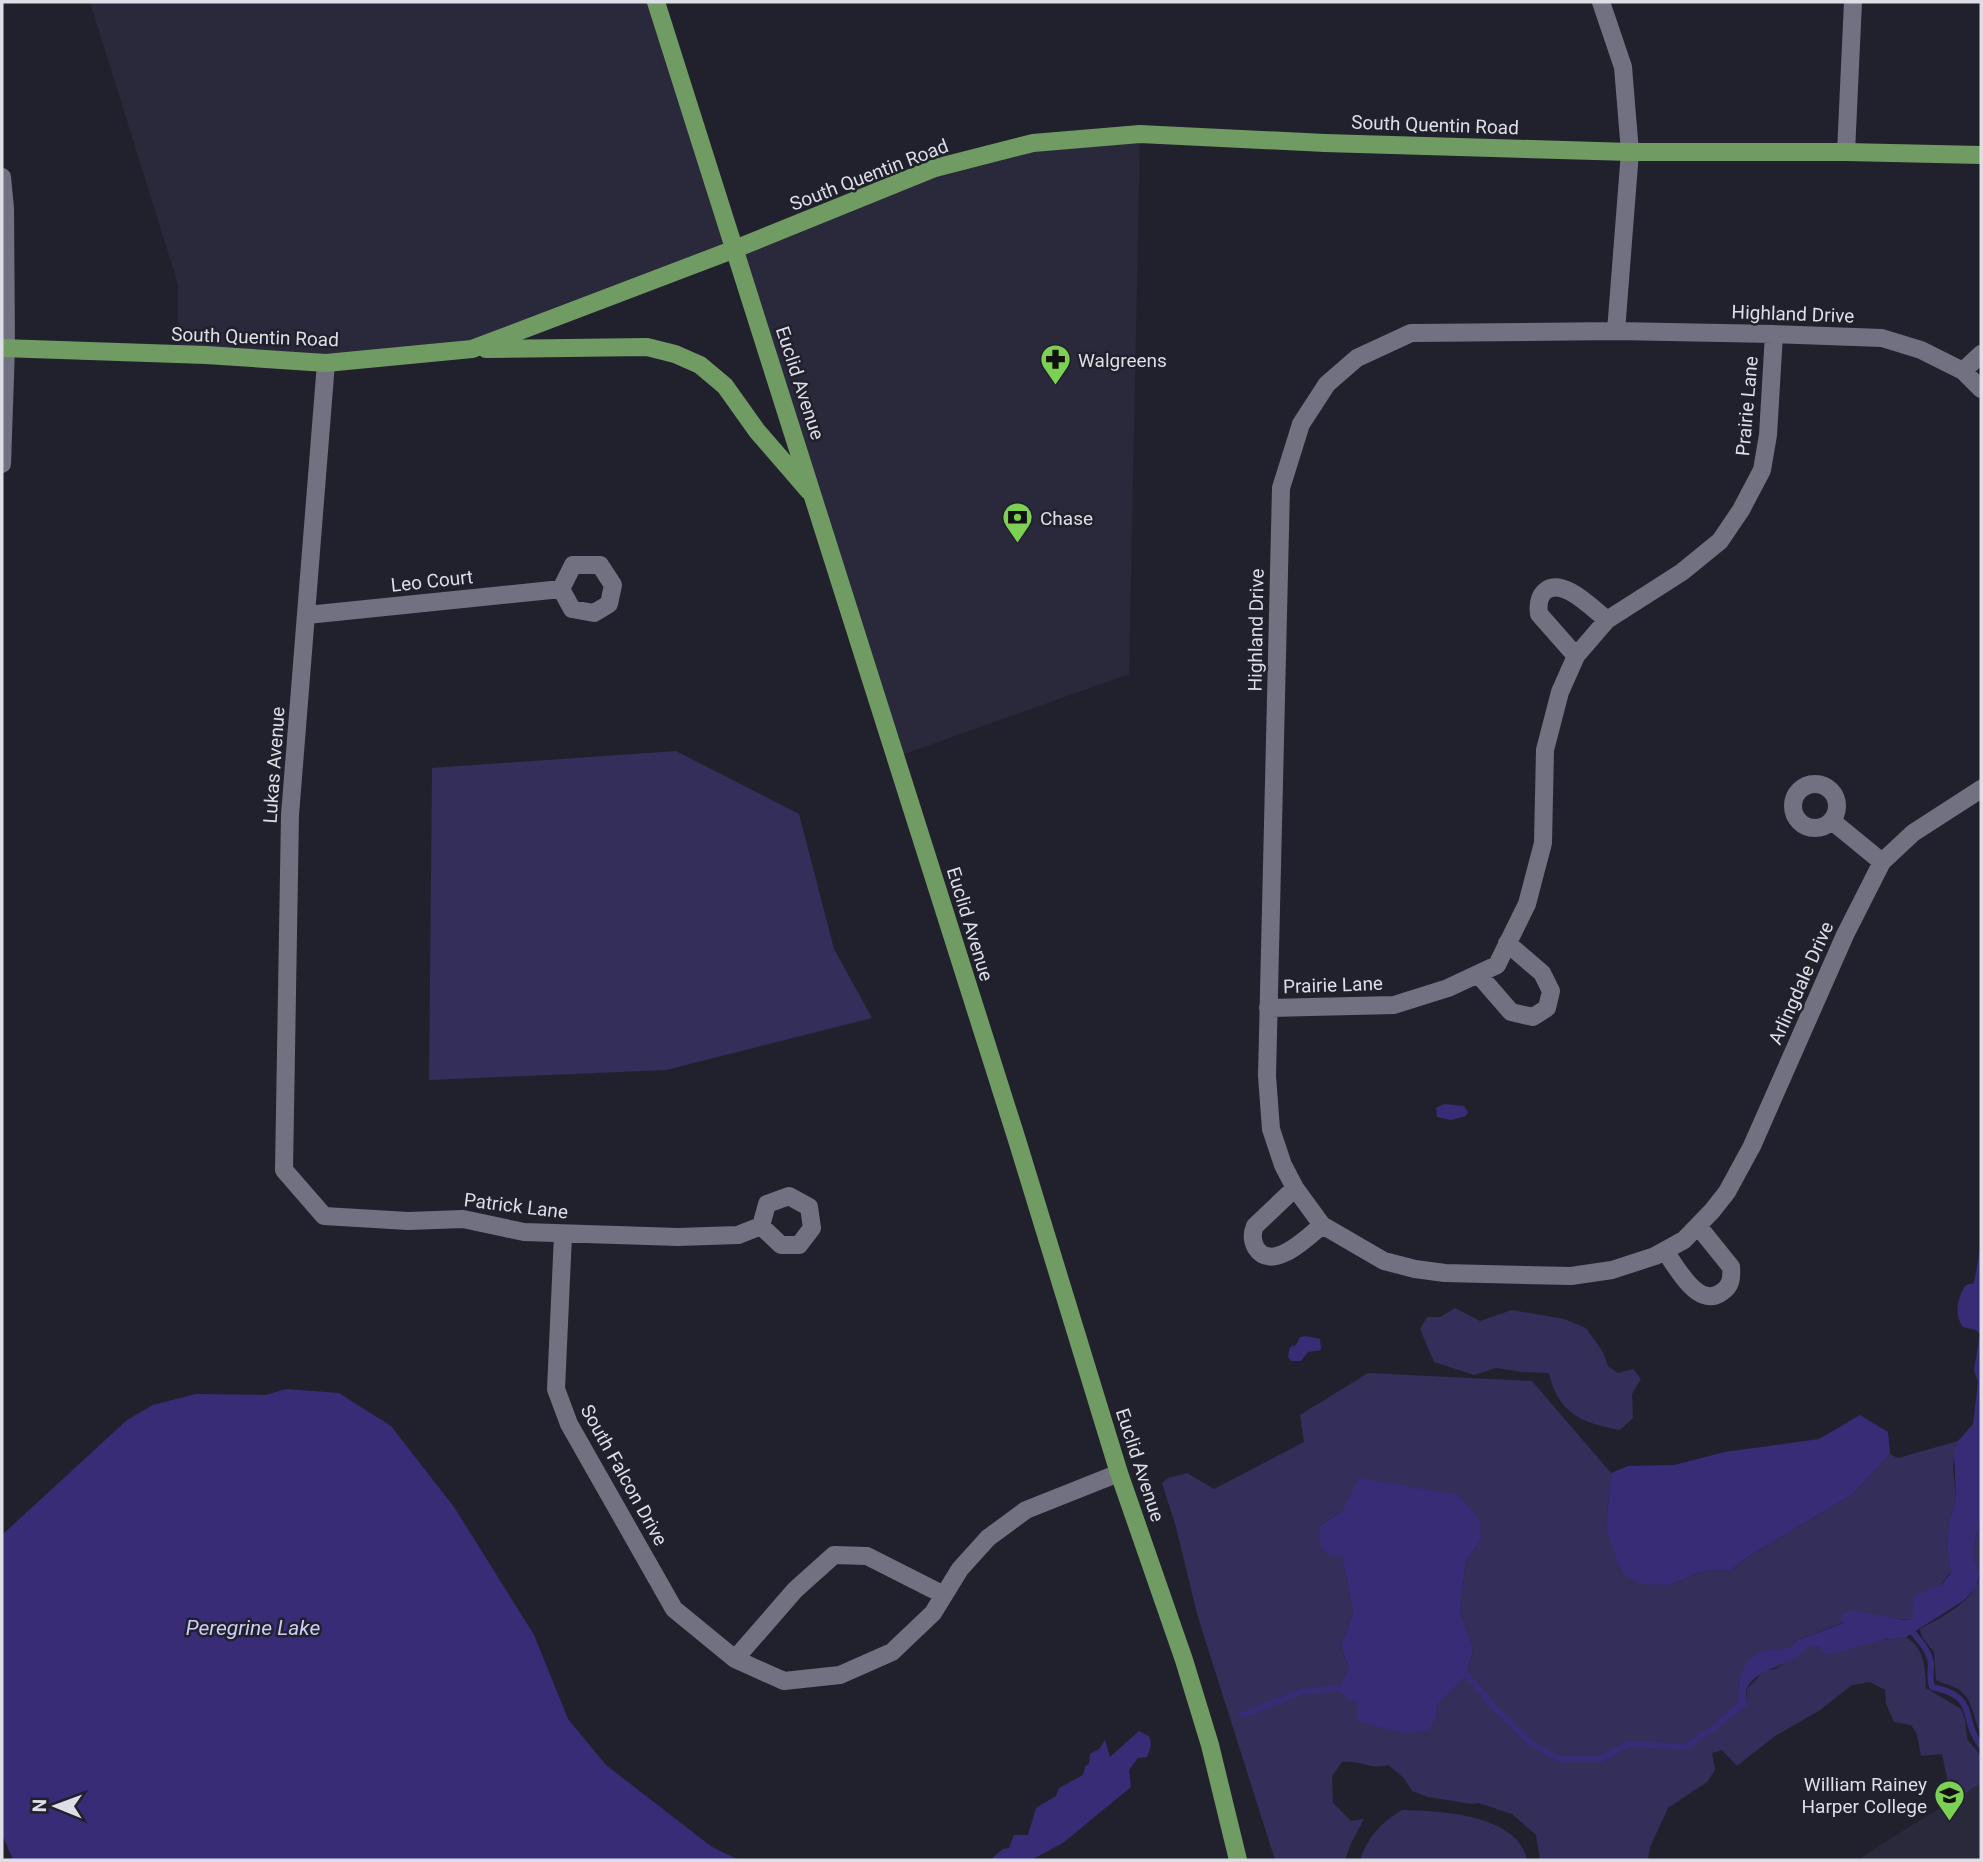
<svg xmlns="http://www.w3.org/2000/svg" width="1983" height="1862" font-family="Roboto,sans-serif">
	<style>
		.built { fill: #29293b }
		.green { fill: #332e5a; fill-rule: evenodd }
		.water { fill: #392c76 }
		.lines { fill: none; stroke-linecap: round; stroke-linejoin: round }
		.stream { stroke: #392c76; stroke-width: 6 }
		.minor { stroke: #717181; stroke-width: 18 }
		.major { stroke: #709b63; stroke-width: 18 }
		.labels { text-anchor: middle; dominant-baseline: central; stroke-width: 5; stroke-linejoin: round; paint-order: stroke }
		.street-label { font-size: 19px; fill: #dedee7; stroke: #21212e }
		.poi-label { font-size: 19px; fill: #dedee7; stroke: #21212e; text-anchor: start }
		.water-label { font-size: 21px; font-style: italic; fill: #cdccf7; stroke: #21212e }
	</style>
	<rect width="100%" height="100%" fill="#21212e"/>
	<path class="built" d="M90,2H657L736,249L935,168L1140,134L1129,674L896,757L735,249L472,349L326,363L178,355V284Z
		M1981,1783V1860H1858L1888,1840Z"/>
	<path class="green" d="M676,751L799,814L834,949L872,1018L666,1070L429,1080L432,768Z
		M1455,1308L1480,1321L1512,1310L1564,1319L1586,1328L1603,1352L1608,1366L1618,1373L1633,1369L1641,1379L1632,1394L1633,1418L1620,1430C1581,1423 1558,1413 1549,1373L1522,1372L1496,1368L1474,1375L1434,1362L1420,1329L1427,1317H1440Z
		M1368,1373L1532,1381L1611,1473L1606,1526L1670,1585L1703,1571L1731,1570L1749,1556L1853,1494L1890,1454L1898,1458L1958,1441L1953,1465L1956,1498L1949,1523L1947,1545L1951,1572L1912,1619L1844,1622L1795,1641L1793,1646L1780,1651H1765C1746,1667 1734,1675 1740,1702L1717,1720L1746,1706L1747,1689L1764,1671L1775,1669L1808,1646L1820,1648L1906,1637C1925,1649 1925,1667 1926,1688L1961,1709L1965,1719L1967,1739L1981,1756V1783L1948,1804L1945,1788L1947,1778L1942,1754L1921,1756L1917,1734L1911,1725L1894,1722L1886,1704L1885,1690L1870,1682L1852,1685L1820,1710L1775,1736L1737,1766L1722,1750L1712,1753L1715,1770L1707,1782L1668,1808L1650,1847L1648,1860H1540L1536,1835L1512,1814L1479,1803L1473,1804L1428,1797L1412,1791L1404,1778L1388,1765C1370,1770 1362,1760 1342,1762L1332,1776L1333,1803L1351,1821L1364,1819L1351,1843L1345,1860H1275L1197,1614L1176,1527L1162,1483L1168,1478L1187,1473L1214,1489L1304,1442L1300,1415ZM1343,1510L1481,1540L1466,1561L1460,1611L1473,1651L1467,1675L1438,1704L1436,1719L1349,1668L1341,1647L1353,1612L1342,1557L1320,1526Z
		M1981,1512V1734C1973,1720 1974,1699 1958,1689C1951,1685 1943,1684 1936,1680L1934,1652L1922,1637L1920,1629C1940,1618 1978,1600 1980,1574C1966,1547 1980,1537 1981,1512Z
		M1402,1810C1440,1811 1518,1814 1527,1860H1360C1368,1837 1381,1822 1402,1810Z"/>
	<path class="water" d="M1444,1104L1464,1106L1468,1112L1466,1116L1451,1120L1437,1117L1436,1108Z
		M1981,1244V1512C1980,1537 1966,1547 1980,1574L1976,1588L1963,1601L1906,1637L1882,1640L1826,1655L1820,1648L1808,1646C1795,1666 1756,1667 1747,1688C1745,1692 1747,1701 1747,1706L1724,1723L1714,1728L1717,1720L1739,1702C1736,1684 1742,1656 1765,1651C1775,1649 1783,1650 1793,1646L1795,1641L1843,1623L1840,1615L1852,1610L1903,1620L1912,1619L1914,1596L1942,1584L1951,1573L1947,1546L1949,1523L1956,1498L1954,1451L1958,1441L1973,1424L1978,1382L1974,1370L1980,1334L1976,1330L1963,1327C1954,1315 1957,1297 1966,1285L1974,1283Z
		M1306,1336L1320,1339L1321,1350L1308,1352L1301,1361H1291L1288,1357L1290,1347L1296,1345L1300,1337Z
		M286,1389L339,1393L391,1426L454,1507L534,1635L568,1719L606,1765L712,1847L739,1860H13L2,1834V1535L127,1420L153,1405L196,1394L266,1395Z
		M1860,1415L1888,1432L1890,1454L1853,1494L1749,1556L1731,1570L1703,1571L1670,1585L1639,1584L1624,1574L1616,1559L1606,1526L1611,1473L1628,1466L1674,1465L1725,1452L1819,1439Z
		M1359,1478L1458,1495L1480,1521L1481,1540L1466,1561L1460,1611L1473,1650L1467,1675L1438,1704L1436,1719L1428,1730L1403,1733L1357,1721V1704L1338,1691L1349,1668L1341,1647L1353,1612L1342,1557L1328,1555L1319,1545L1320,1526L1343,1510Z
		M1139,1731L1150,1737L1151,1746L1147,1757L1138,1758L1129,1770L1131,1787L1063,1843L1031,1860H990L1003,1849L1009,1848L1014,1835H1028L1036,1808L1056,1796L1059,1788L1083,1775L1085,1767L1089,1763L1090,1754L1099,1749L1105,1740L1110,1757Z"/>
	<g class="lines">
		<path class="stream" d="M1909,1628C1917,1638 1930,1650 1931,1664C1931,1673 1929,1678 1932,1687C1980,1697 1959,1717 1981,1746
			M1459,1676L1467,1675L1494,1707L1532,1744L1559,1759H1601L1629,1744L1687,1747L1721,1722
			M1242,1715L1301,1692L1348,1687"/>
		<path class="minor" d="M1601,2L1623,67L1630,152L1616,331
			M1846,152L1853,2
			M2,177L5,208L6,348L2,464
			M326,363L290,815L284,1170L324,1216L408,1221L463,1219L524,1232L678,1237L738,1235L761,1226L781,1245H799L812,1228L809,1207L789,1196L767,1204L761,1226
			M1963,371L1981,354
			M1981,389L1963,371L1921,350L1882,338L1774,334L1616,331L1411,333L1357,358L1327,384L1301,424L1281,488L1267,1076L1271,1129L1283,1165L1295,1188L1322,1225L1384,1261L1415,1269L1445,1273L1571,1276L1612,1270L1655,1256L1684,1240L1712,1211L1727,1192L1752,1146L1845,935L1882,862L1913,833L1981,789
			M307,615L561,589L572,609L594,613L609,604L613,585L600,565H573L561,589
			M1576,656L1539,614C1538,606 1538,598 1544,592C1561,575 1593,609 1607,620
			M1793 806a22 22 0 1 1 44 0a22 22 0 1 1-44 0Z
			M1832,821L1882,862
			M1478,974L1511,1012L1533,1017L1547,1008L1551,991L1542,973L1507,943
			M1268,1008L1394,1005L1448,988L1497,965L1527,904L1543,843L1545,750L1560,692L1576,656L1607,620L1682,572L1720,541L1741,510L1762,470L1768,435L1774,334
			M1295,1188L1255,1226C1252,1233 1252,1241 1256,1248C1272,1273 1308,1237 1322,1225
			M563,1235L556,1389L569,1424L674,1609L735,1659
			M1665,1251C1676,1266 1698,1310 1722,1292C1731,1286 1732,1278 1731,1267L1698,1226
			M944,1595L867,1556L834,1555L795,1590L735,1659L784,1681L840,1675L892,1652L933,1613L960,1569L988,1538L1026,1510L1119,1473"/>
		<path class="major" d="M656,2L1017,1140L1119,1473L1184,1660L1210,1745L1238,1860
			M2,348L206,355L326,363L472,349L735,249L935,168L1033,143L1140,134L1325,143L1630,152H1846L1981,155
			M486,349L647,347L675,354L700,365L725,386L757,431L809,491"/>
	</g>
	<defs>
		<symbol id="pharmacy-pin" viewBox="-11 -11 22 30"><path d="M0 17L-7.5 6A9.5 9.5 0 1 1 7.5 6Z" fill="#7cd155" stroke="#21212e"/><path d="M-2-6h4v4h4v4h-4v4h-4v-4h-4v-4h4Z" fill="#111"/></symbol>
		<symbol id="bank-pin" viewBox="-11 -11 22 30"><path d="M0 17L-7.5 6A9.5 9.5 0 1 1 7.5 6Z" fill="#7cd155" stroke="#21212e"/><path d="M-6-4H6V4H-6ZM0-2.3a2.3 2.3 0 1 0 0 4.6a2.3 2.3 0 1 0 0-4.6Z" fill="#111"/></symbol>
		<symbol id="university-pin" viewBox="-11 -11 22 30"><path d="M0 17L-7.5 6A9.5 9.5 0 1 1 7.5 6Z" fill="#7cd155" stroke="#21212e"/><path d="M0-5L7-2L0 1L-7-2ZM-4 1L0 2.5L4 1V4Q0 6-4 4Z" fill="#111"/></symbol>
	</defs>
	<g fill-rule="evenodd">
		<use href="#pharmacy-pin" x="1038" y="342" width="35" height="47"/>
		<use href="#bank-pin" x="1000" y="500" width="35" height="47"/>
		<use href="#university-pin" x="1932" y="1778" width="35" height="47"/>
	</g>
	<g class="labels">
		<g class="street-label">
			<text transform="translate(1435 125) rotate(2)">South Quentin Road</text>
			<text transform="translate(869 175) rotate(-21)">South Quentin Road</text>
			<text transform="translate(1793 314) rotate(2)">Highland Drive</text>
			<text transform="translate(255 337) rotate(2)">South Quentin Road</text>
			<text transform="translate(800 383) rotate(72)">Euclid Avenue</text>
			<text transform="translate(1747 406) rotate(-85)">Prairie Lane</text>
			<text transform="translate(432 581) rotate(-6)">Leo Court</text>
			<text transform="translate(1256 630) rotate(-89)">Highland Drive</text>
			<text transform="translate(274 765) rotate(-86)">Lukas Avenue</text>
			<text transform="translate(970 924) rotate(73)">Euclid Avenue</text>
			<text transform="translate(1801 983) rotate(-66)">Arlingdale Drive</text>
			<text transform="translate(1333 985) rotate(-2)">Prairie Lane</text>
			<text transform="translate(516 1206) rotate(7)">Patrick Lane</text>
			<text transform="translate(1140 1465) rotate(72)">Euclid Avenue</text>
			<text transform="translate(624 1475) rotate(61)">South Falcon Drive</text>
		</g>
		<g class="poi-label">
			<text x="1078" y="360">Walgreens</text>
			<text x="1040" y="518">Chase</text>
			<text x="1927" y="1784" text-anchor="end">William Rainey<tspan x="1927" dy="22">Harper College</tspan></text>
		</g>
		<g class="water-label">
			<text x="253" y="1628">Peregrine Lake</text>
		</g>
	</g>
	<rect width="1983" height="1862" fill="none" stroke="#dedee7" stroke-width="7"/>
	<g transform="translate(56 1806) rotate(271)" stroke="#21212e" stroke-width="5" paint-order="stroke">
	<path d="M0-5L12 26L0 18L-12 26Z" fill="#dedee7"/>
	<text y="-10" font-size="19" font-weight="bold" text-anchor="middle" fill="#dedee7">N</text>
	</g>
</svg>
